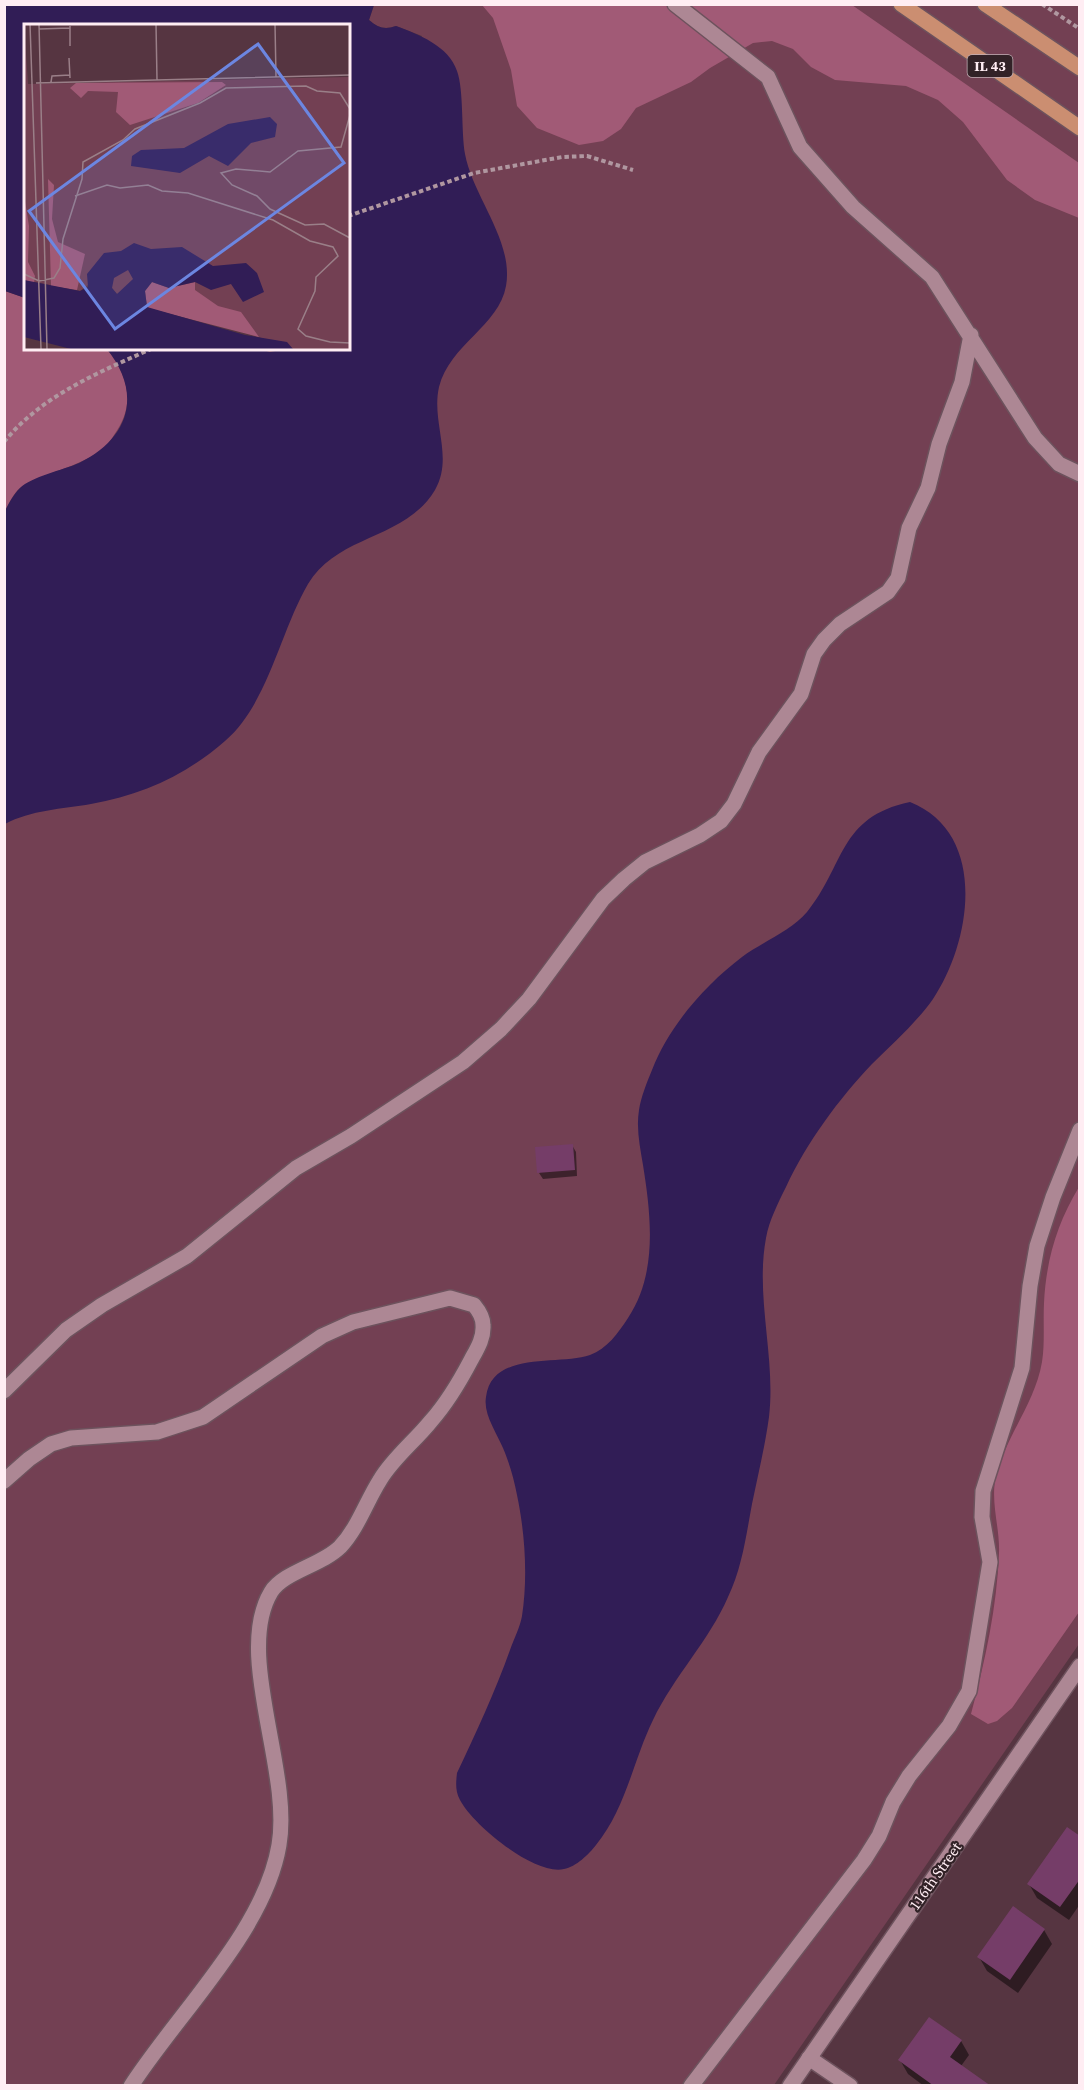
<svg xmlns="http://www.w3.org/2000/svg" width="1084" height="2090" font-family="'Source Serif 4',serif">
	<style>
		.green { fill: #734053 }
		.forest { fill: #a15a76 }
		.water { fill: #311d56 }
		.shadow { fill: #0007 }
		.building { fill: #753d68 }
		.lines { fill: none; stroke-linecap: round; stroke-linejoin: round }
		.lane-casing { stroke: #6d525d; stroke-width: 18 }
		.street-casing { stroke: #6d525d; stroke-width: 18 }
		.primary-casing { stroke: #6d525d; stroke-width: 18 }
		.path { stroke: #b097a0; stroke-width: 4; stroke-dasharray: 4.5 3; stroke-linecap: butt }
		.lane { stroke: #ad8794; stroke-width: 15 }
		.street { stroke: #ad8794; stroke-width: 15 }
		.primary { stroke: #cb8e71; stroke-width: 15 }
		.labels { text-anchor: middle; dominant-baseline: central; stroke-width: 4.5; stroke-linejoin: round; paint-order: stroke }
		.shield { fill: #322227; stroke: #c2b0b6; stroke-width: 1.5 }
		.shield-label { font-size: 14px; font-weight: bold; fill: #ffedf3 }
		.street-label { font-size: 15px; fill: #ffedf3; stroke: #322227 }
		.inset-road { fill: none; stroke: #9a7f88; stroke-width: 1.5 }
		.view { fill: #6c86e1; fill-opacity: 0.15; stroke: #6c86e1; stroke-width: 3 }
		.inset-edge { fill: none; stroke: #ffedf3; stroke-width: 3 }
	</style>
	<rect width="100%" height="100%" fill="#563541"/>
	<path class="green" d="M374,5H1079V1644L774,2085L5,2086V291L25,298L26,348H348L422,36L396,26C385,30 378,28 369,20Z"/>
	<path class="forest" d="M482,5H852L1079,163V218L1035,200L1007,180L963,122L938,100L906,86L835,80L811,67L793,49L772,41L753,43L710,68L691,82L636,108L621,129L603,141L579,145L537,128L517,106L511,70L493,18Z
		M5,291L25,298L26,348H106C129,376 136,405 114,435C111,440 107,446 103,449C79,467 49,471 23,486C15,490 9,503 5,511Z
		M1079,1187V1612L1012,1708L997,1721L988,1724L971,1714C985,1661 997,1607 999,1553C1000,1527 990,1502 996,1476C1006,1436 1035,1403 1042,1362C1045,1343 1043,1322 1044,1303C1046,1261 1057,1223 1079,1187Z"/>
	<path class="water" d="M5,4L374,5L369,20C378,28 385,30 396,26C418,34 449,46 457,71C464,90 461,131 465,154C473,197 514,241 506,286C499,326 450,344 439,387C431,422 454,457 435,490C405,540 338,534 308,584C280,632 268,704 225,741C186,775 142,795 91,804C62,809 31,810 5,824V511C9,503 13,495 20,488C31,477 63,470 79,463C130,438 143,393 106,348H256L270,352L291,348H348V26H26L25,298L5,291Z
		M910,802C988,833 972,941 933,999C916,1023 893,1043 872,1064C838,1100 807,1142 786,1187C778,1203 769,1221 766,1238C755,1297 776,1358 769,1417C765,1446 758,1475 752,1504C746,1536 742,1568 728,1597C709,1641 674,1676 653,1720C633,1761 626,1808 596,1845C589,1854 576,1867 564,1869C535,1876 473,1825 460,1800C455,1791 456,1782 457,1773C476,1733 495,1692 510,1650C514,1639 520,1627 522,1616C528,1577 525,1533 517,1495C514,1479 509,1462 503,1448C497,1433 483,1414 486,1397C492,1350 558,1366 590,1355C607,1349 618,1333 628,1318C658,1273 651,1215 643,1165C640,1147 636,1129 639,1110C641,1097 647,1082 652,1070C669,1026 705,985 742,957C762,942 791,931 807,912C845,866 838,817 910,802Z"/>
	<path class="shadow" d="M572,1145L576,1152L577,1176L543,1179L539,1173Z
		M1080,1838V1904L1069,1920L1037,1898L1029,1884Z
		M1044,1930L1052,1944L1018,1993L987,1971L979,1957Z
		M961,2041L969,2055L961,2066L989,2086H924L908,2074L900,2060Z"/>
	<path class="building" d="M573,1144L575,1170L537,1173L535,1147Z
		M1067,1827L1080,1836V1879L1060,1907L1027,1884Z
		M1013,1906L1045,1929L1010,1980L977,1957Z
		M929,2017L962,2040L950,2057L991,2086H934L898,2060Z"/>
	<g class="lines">
		<defs>
			<path id="lane" d="M675,4L768,77L800,147L853,207L932,277L1035,438L1059,464L1080,474
				M4,1391L66,1330L102,1305L187,1256L296,1168L351,1136L463,1062L501,1029L529,999L603,899L624,879L645,862L700,835L721,821L734,804L759,752L801,694L814,654L824,640L840,624L888,592L898,578L909,528L928,488L939,444L962,382L971,335
				M4,1481L29,1459L51,1444L71,1438L157,1432L203,1417L322,1336L353,1322L450,1298L474,1305C479,1311 483,1317 483,1325C484,1338 477,1349 471,1360C460,1381 447,1403 431,1421C415,1441 393,1458 380,1480C366,1502 358,1528 340,1547C322,1565 283,1572 271,1592C234,1654 292,1770 279,1845C265,1930 178,2013 131,2086
				M809,2058L850,2086
				M691,2086L864,1860L879,1836L893,1802L909,1776L949,1726L969,1691L990,1562L982,1517L983,1491L1022,1368L1030,1286L1037,1246L1053,1197L1080,1130"/>
			<path id="street" d="M790,2086L1080,1666"/>
			<path id="primary" d="M901,4L1080,128
				M985,4L1080,68"/>
		</defs>
		<use href="#lane" class="lane-casing"/>
		<use href="#street" class="street-casing"/>
		<use href="#primary" class="primary-casing"/>
		<path class="path" d="M1042,4L1080,29
			M348,216L474,173L562,157L587,156L633,170
			M4,442C42,395 100,372 153,348"/>
		<use href="#lane" class="lane"/>
		<use href="#street" class="street"/>
		<use href="#primary" class="primary"/>
	</g>
	<g class="labels">
		<rect class="shield" x="967.5" y="55" width="45" height="22" rx="4.5"/>
		<g class="shield-label">
			<text x="990" y="66">IL 43</text>
		</g>
		<g class="street-label">
			<text transform="translate(935 1876) rotate(-55)">116th Street</text>
		</g>
	</g>
	<g transform="translate(24 24)">
		<rect width="326" height="326" fill="#563541"/>
		<path d="M0,0L4,60L325,53V325H269L100,267L93,270L88,264L64,261L56,267L0,256Z" fill="#734053"/>
		<path d="M198,58L202,61L174,79L106,101L92,88L94,68L64,67L57,74L46,64L52,59ZM24,155L30,161L28,195L34,218L61,230L53,266L27,262ZM0,171L5,202L4,238L11,252L10,259L0,256ZM128,258L145,264L171,258V266L194,282L217,288L235,313L127,285L123,283L121,267Z" fill="#a15a76"/>
		<path d="M246,93L253,100L251,113L227,119L204,142L185,132L156,149L107,142L108,132L117,126L160,124L204,100ZM110,219L127,225L158,223L189,242L222,239L233,249L240,268L219,278L207,260L187,266L171,258L145,264L128,258L121,267L123,283L221,311L263,318L269,325H47L0,313V256L56,267L64,263L63,250L80,229L97,227ZM104,246L109,255L93,270L88,264L90,254Z" fill="#311d56" fill-rule="evenodd"/>
		<path class="inset-road" d="M6,0L17,325M15,0L23,325M132,0L133,56M251,0L252,53M46,2V22M15,5L46,4M45,34L46,54M27,58L28,52L46,51M12,59L326,51M326,91L317,123L274,127L246,148L212,145L197,149L208,161L233,172L246,185L281,201L300,200L326,214M51,172L83,161L96,164L124,161L138,167L164,169L249,196L286,217L309,223L314,232L292,253L291,267L274,305L282,312L306,318L326,319M0,250L15,257L30,254L36,244L39,215L58,155L59,138L99,116L111,105L176,79L202,64L282,62L293,67L316,69L326,85"/>
		<path class="view" d="M234,20L320,139L91,305L5,187Z"/>
		<rect width="326" height="326" class="inset-edge"/>
	</g>
	<rect width="1084" height="2090" fill="none" stroke="#ffedf3" stroke-width="12"/>
</svg>
